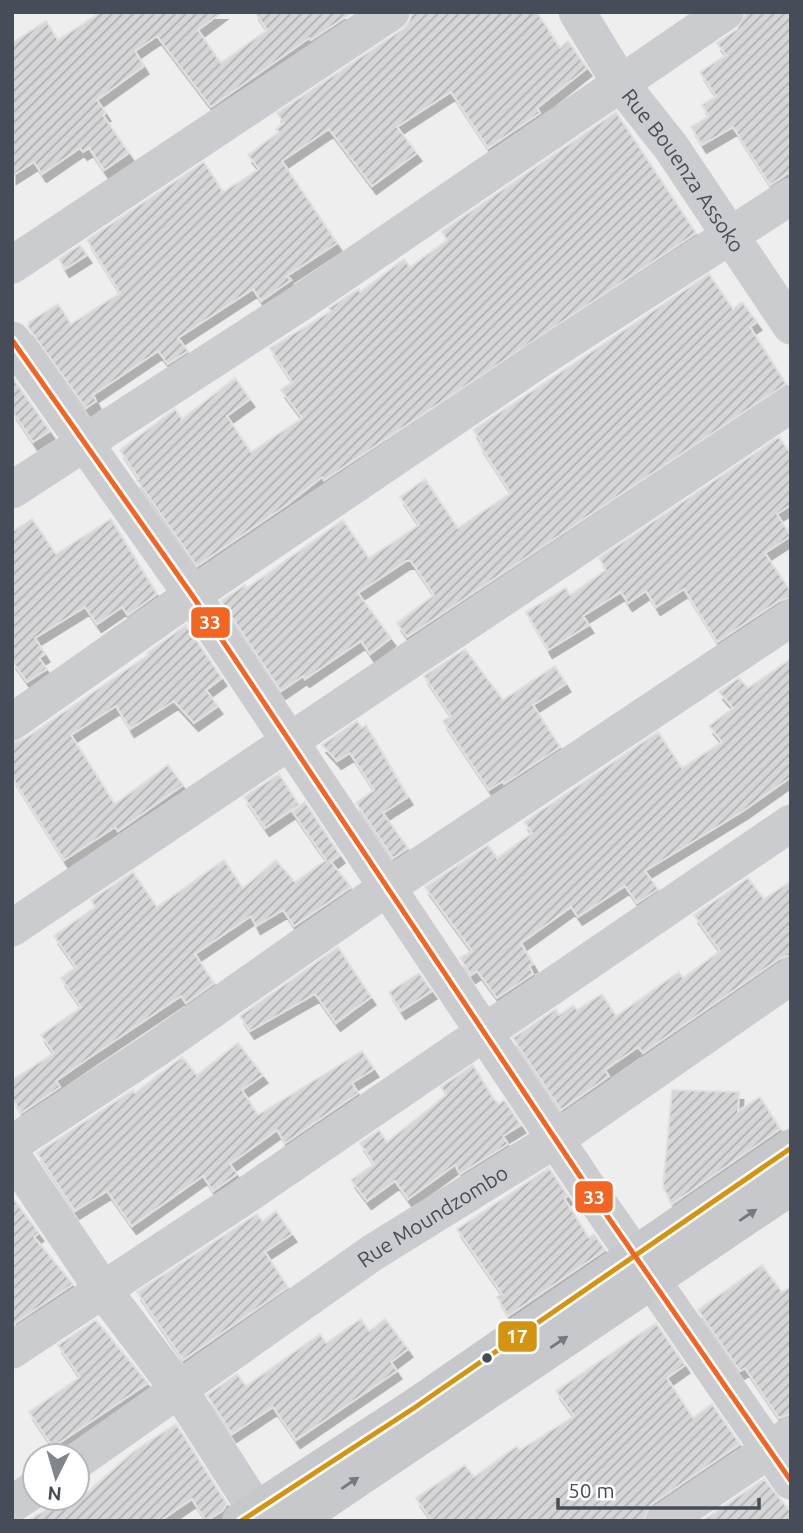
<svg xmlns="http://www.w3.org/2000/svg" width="803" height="1533" font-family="Ubuntu,sans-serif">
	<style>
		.building { fill: url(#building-hatch); stroke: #e0e0e1; stroke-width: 2; filter: url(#shadow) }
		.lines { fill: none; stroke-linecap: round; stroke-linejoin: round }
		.minor { stroke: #cacccf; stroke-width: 37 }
		.major { stroke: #c6c8cc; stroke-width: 38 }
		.bus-1-casing { stroke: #fff; stroke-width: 10 }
		.bus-2-casing { stroke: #fff; stroke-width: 10 }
		.bus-1 { stroke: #d49412; stroke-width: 5 }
		.bus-2 { stroke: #f26522; stroke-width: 5 }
		.oneway { fill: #737881 }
		.bus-dot { fill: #464d59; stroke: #fff; stroke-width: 2.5 }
		.labels { text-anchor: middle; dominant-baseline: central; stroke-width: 5; stroke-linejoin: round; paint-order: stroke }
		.street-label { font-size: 21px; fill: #464d59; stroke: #fff }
		.line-badge { stroke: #fff; stroke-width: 2.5 }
		.badge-label { font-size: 19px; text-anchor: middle; font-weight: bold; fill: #fff }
	</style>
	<defs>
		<pattern id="building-hatch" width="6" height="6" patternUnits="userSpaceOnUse" patternTransform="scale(1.75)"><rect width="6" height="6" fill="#d6d6d8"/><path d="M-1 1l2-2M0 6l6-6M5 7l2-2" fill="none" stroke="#afb0b2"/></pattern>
		<filter id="shadow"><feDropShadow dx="4.5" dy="8" stdDeviation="0" flood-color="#0004"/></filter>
	</defs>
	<rect width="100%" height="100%" fill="#efeeee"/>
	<path class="building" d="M101,12H222L198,30L221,63L267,30L255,12H353L311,40L309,38L211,107L157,36L135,51L144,66L97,100L106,113L103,115L129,153L104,170L89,148L83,152L80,148L42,174L34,162L12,176V43L46,21L58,40Z
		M412,12H537L560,48L568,41L587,68L537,108L540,113L488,148L451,92L397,127L417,153L372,186L329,129L282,161L337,243L287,276L291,280L261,301L253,289L178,338L188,351L168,364L158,351L93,395L96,401L86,408L28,327L29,322L58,304L71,324L120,293L87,240L204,162L223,192L259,169L248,155L279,132L276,129L284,123L277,113L403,29L409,22Z
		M746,12H791V171L770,185L733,127L702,145L691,127L709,116L702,105L716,96L700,72L726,55L717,43L737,29Z
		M616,112L696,233L324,480L322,477L288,504L197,566L137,480L139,479L120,450L175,409L182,419L235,378L250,399L227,416L251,452L302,418L281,390L292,382L270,348L331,311L329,308L352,293L359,289L360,292L404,259L410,267L447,240L442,231Z
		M80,245L87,255L65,269L59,259Z
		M709,274L733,309L742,302L757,322L750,327L786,384L407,637L397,623L434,595L411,561H406L358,593L391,638L370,654L361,641L305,679L303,676L281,691L221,601L245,585L247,588L343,520L369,558L419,525L400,497L425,479L458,528L511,493L479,444L482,442L473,430Z
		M12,377L50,431L33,442L12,411Z
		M779,437L791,454V505L777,514L791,536L765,553L791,592V597L779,601L717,642L684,589L656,607L646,591L628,603L621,592L583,616L589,625L548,650L526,612L566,588L570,595L606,570L599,558Z
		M32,519L56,554L111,519L157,594L128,615L122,607L97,624L85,607L35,638L45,654L39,658L47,669L27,682L12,661V532Z
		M186,625L222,678L206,690L218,706L194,723L174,701L130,729L116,706L71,735L115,804L168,765L183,785L118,831L115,827L64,860L12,777V743L24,739L148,655L147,653Z
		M465,649L503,700L555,666L566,684L533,705L560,747L504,784L503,781L489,790L443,721L451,716L424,676Z
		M791,659V777L743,811L645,871L658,889L637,903L625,886L578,917L571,907L521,943L533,964L529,966L533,974L497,998L477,971L471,975L460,958L472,951L425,887L488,845L497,858L532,833L524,822L658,732L682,768L722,742L709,726L733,708L719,692L739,678L748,688Z
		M357,721L362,728L366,725L408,797L383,813L408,848L393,858L356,803L374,790L350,753L337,761L322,745Z
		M279,774L299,805L265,828L244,797Z
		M305,802L340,855L331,862L351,887L294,926L283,910L256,926L251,916L195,954L214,983L186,1003L181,996L86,1060L56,1081L60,1087L21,1113L12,1098V1080L54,1053L41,1035L81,1007L61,978L76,967L54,936L95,907L91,900L133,872L157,907L224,860L243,888L276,860L295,882L326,860L292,811Z
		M748,878L764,899L791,881V955L779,959L643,1053L638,1047L605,1070L609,1076L561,1110L513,1038L556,1009L559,1015L573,1005L577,1010L602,994L616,1016L679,972L683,978L720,951L694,915Z
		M338,947L371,997L336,1023L315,994L250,1031L240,1016Z
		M419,973L432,991L401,1011L389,992Z
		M238,1043L263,1075L242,1090L258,1115L362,1051L374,1069L352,1083L358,1093L285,1143L277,1130L230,1164L237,1174L213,1191L203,1176L132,1226L107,1191L75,1211L37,1153L133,1090L135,1093L182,1057L197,1075Z
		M473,1065L493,1098L499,1104L504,1100L521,1125L503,1136L508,1144L460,1174L455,1165L408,1199L395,1181L367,1201L351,1180L374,1164L360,1143L379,1130L387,1142L446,1095L441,1087Z
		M672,1090L739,1092L738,1111L760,1097L780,1129L672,1204L663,1187Z
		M549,1168L568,1196L564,1198L589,1238L594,1234L605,1250L508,1316L497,1297L502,1294L457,1229Z
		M12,1197L39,1233L34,1237L73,1284L12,1325Z
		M276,1211L292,1234L265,1252L288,1287L183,1360L137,1292L257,1214L262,1221Z
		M762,1265L782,1292L791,1287V1414L779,1418L745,1368L740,1371L698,1310Z
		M361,1319L369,1331L385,1319L408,1349L391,1362L397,1371L296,1440L273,1407L232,1434L207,1395L237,1374L246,1386L320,1334L326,1343Z
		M96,1320L148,1383L53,1447L29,1412L80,1377L58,1345Z
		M656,1323L685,1365L667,1378L693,1418L712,1404L740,1444L652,1504L643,1521H432L416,1498L465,1465L474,1477L517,1446L520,1450L574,1416L556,1391Z
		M176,1424L227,1504L222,1511L206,1521L192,1499L160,1521H28L64,1498H77V1490L82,1497L133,1452Z
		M764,1479L791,1512V1521H702Z"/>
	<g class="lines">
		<g class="minor">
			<path id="s1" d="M577,12L621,84L671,147L791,326"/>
			<path d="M12,265L391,12"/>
			<path d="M12,340L192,595L590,1191L791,1481"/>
			<path d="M12,490L297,305L725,12"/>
			<path d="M12,722L192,595L540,359L791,196"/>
			<path d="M12,928L791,404"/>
			<path d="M12,1144L156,1049L386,888L791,618"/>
			<path d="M12,1155L103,1290L180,1391L263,1521"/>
			<path d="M12,1350L239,1200L791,823"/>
			<path id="s2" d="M77,1461L372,1253L556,1139L791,976"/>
			<path d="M12,1504L35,1489"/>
			<path d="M664,1521L791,1435"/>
		</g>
		<path class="major" d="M241,1521L414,1408L791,1148
			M294,1521L791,1186"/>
		<defs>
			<path id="bus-1" d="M241,1521L414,1408L791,1148"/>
			<path id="bus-2" d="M12,340L192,595L590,1191L791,1481"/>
		</defs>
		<use href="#bus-1" class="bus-1-casing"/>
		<use href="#bus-2" class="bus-2-casing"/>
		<use href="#bus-1" class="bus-1"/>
		<use href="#bus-2" class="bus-2"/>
	</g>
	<defs><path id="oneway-solid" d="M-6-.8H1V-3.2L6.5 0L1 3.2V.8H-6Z" transform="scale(1.75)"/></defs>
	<g class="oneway">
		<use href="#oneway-solid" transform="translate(748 1215) rotate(-34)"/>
		<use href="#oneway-solid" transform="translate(559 1342) rotate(-34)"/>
		<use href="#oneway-solid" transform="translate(350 1483) rotate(-34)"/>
	</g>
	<circle class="bus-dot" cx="487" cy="1358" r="6"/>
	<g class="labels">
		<g class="street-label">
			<text stroke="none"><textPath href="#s1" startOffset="191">Rue Bouenza Assoko</textPath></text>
			<text stroke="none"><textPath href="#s2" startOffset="432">Rue Moundzombo</textPath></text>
		</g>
	</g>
	<g class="line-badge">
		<rect x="190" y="606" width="41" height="33" rx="7" fill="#f26522"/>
		<rect x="574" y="1180" width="40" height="34" rx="7" fill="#f26522"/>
		<rect x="497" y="1320" width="41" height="33" rx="7" fill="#d49412"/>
	</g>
	<g class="badge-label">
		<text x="210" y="629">33</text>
		<text x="594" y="1204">33</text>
		<text x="517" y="1343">17</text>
	</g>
	<rect width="803" height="1533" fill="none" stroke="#464d59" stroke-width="28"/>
	<g transform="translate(56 1477) rotate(185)"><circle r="33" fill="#ffffff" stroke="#b5b8bd" stroke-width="2"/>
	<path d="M0-5L12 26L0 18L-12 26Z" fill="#81858d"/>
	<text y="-10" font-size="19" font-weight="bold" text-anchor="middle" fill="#464d59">N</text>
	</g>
	<path d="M558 1498v10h201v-10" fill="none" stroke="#464d59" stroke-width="3.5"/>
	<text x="568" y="1498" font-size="21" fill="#464d59" stroke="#ffffff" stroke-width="5" paint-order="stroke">50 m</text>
</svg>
